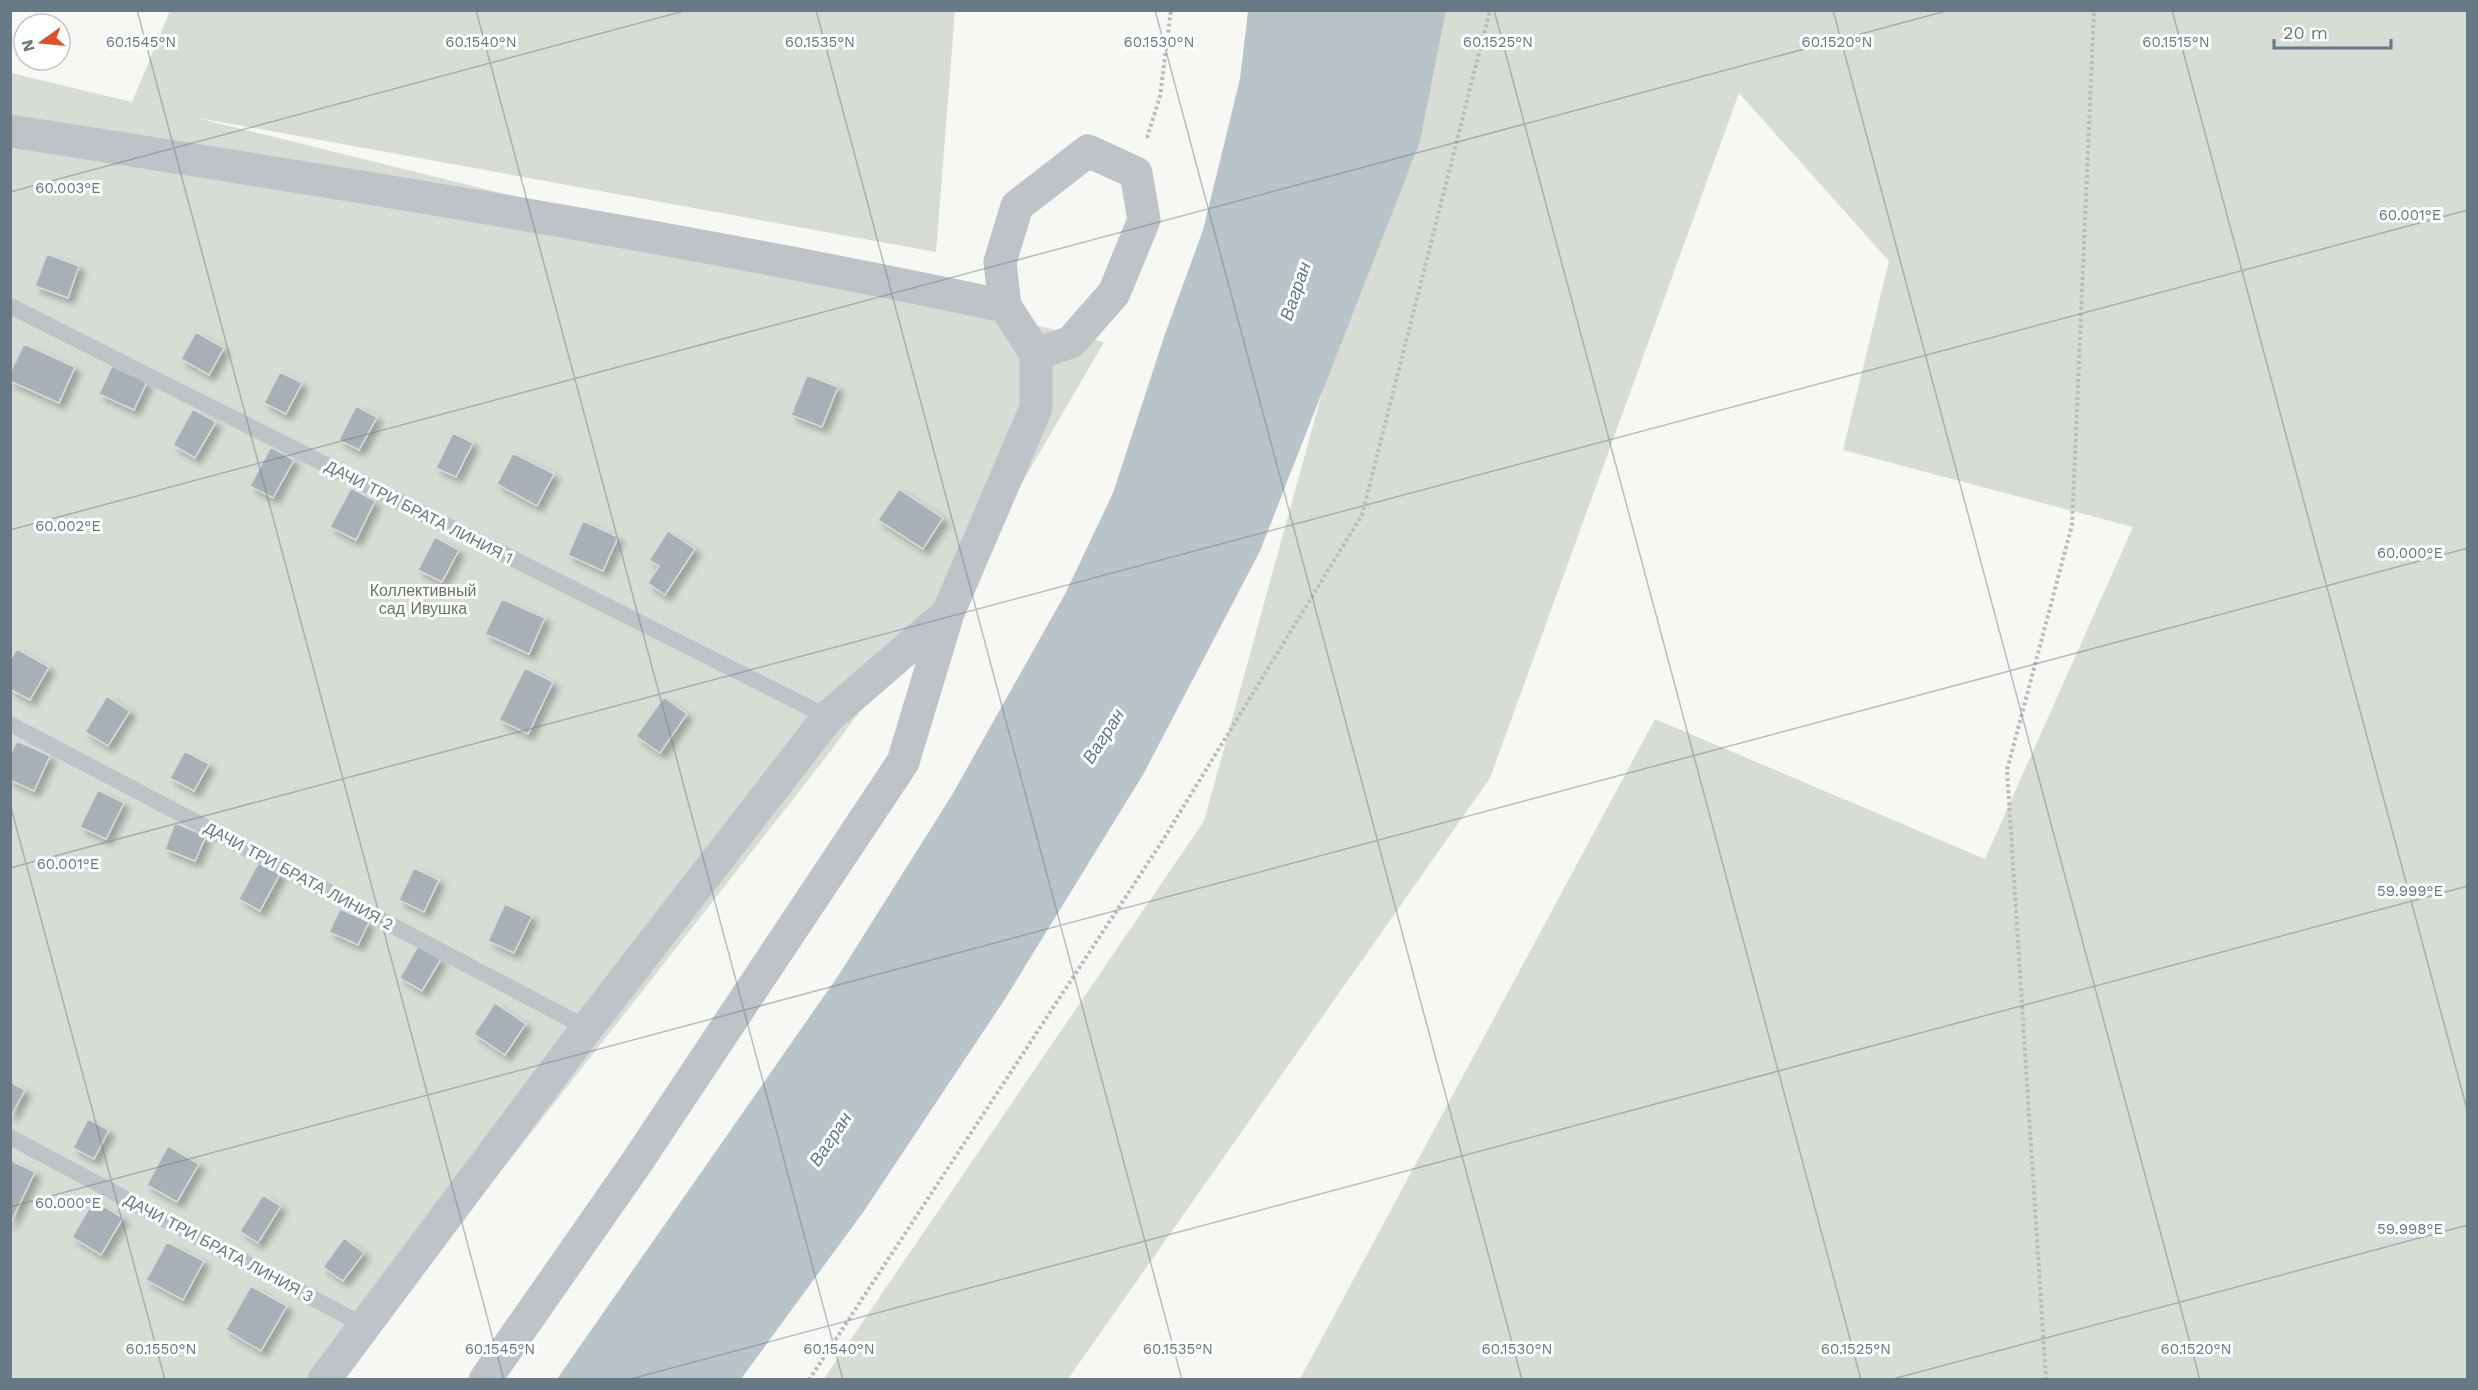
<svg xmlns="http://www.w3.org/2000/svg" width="2478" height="1390" font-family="'Work Sans',sans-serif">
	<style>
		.green { fill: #d7dcd4 }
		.water { fill: #b8c4c8 }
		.building { fill: #a7b0b6; stroke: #d9d9d7; stroke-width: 1.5; filter: url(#shadow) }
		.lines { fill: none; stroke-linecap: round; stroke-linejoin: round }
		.path { stroke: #b9bcbf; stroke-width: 4; stroke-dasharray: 3 3; stroke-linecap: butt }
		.service { stroke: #bec3c7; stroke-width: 16 }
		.minor { stroke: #bec3c7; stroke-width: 33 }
		.ticks { fill: none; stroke: #677985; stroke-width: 1.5; stroke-opacity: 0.45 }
		.labels { text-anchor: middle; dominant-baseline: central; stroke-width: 6; stroke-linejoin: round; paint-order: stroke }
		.street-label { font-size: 16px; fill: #677985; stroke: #fff }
		.park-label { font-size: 16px; fill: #667761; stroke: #fff }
		.water-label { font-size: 18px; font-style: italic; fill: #637a81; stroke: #fff }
		.ticks-label { font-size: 15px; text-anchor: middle; fill: #677985; stroke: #fff; stroke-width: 6; stroke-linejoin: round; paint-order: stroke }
	</style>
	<defs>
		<filter id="shadow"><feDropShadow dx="5.5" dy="5.5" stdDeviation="3" flood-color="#0004"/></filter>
	</defs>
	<rect width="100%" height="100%" fill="#f7f7f4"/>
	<path class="green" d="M170,11H955L936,252L193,117L1104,342L1004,514L830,752L374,1333L344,1379L11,1380V73L132,102Z
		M1446,11H2467V1379H1300L1655,719L1985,859L2133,527L1843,450L1889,261L1739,93L1490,778L1068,1379L823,1380L1204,821L1325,382L1420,142Z"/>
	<path class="water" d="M1248,11H1446L1420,142L1260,551L1144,773L1005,999L864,1211L741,1379H557L838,976L952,795L1065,594L1113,493L1165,334L1203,230L1240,79Z"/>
	<path class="building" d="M47,254L79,266L68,298L35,286Z
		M196,332L224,348L209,375L181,359Z
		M24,344L75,367L59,403L10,381V373Z
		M112,366L147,382L134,410L99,394Z
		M280,372L302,383L286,414L264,403Z
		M807,375L838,387L822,427L791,415Z
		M356,406L377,417L359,450L339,440Z
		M193,409L216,422L195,458L173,445Z
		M453,433L473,443L456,477L436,468Z
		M271,447L294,460L273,498L250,486Z
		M513,453L554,474L537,506L497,484Z
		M351,488L375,501L356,540L330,527Z
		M899,489L943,518L923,549L878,520Z
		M583,521L618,537L603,571L568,555Z
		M668,531L695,549L665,595L648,583L659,566L649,560Z
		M435,537L459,550L442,582L418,570Z
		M502,599L545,618L529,654L485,634Z
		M17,649L49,667L30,700L10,689V660Z
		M525,668L553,682L528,734L499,720Z
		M107,696L130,711L108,746L85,732Z
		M664,697L687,714L660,753L636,736Z
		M17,741L50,756L34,791L10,780V755Z
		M185,751L209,764L194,791L170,778Z
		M98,790L124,803L106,839L80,827Z
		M175,823L206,836L195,861L165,849Z
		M260,860L281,872L260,911L239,899Z
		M414,868L439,880L424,912L399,900Z
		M505,904L532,916L514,953L488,941Z
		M340,909L369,922L358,945L329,932Z
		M418,946L441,959L422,991L400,978Z
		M495,1003L526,1024L505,1055L474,1034Z
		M10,1082L25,1090L11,1116H10Z
		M88,1119L109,1130L94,1159L73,1148Z
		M168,1146L199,1164L177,1202L147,1185Z
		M10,1160L35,1172L10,1224Z
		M263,1195L281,1206L258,1243L240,1231Z
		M94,1200L123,1218L101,1255L72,1237Z
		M344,1238L364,1253L343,1281L323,1267Z
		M167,1242L204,1261L183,1300L146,1280Z
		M251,1286L287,1306L261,1351L226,1330Z"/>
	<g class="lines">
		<path class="path" d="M1147,138L1160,96L1171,10
			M809,1380L1163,840L1362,515L1490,10
			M2046,1380L2007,770L2072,525L2094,10"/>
		<path class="service" d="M10,306L828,717
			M10,724L587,1028
			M10,1137L365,1326"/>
		<path class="minor" d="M10,131C343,183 675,236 1005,306L1036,354V408L948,613L828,717L587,1028L324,1380
			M1005,306L1000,262L1017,206L1088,151L1136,173L1144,220L1114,293L1071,342L1036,354
			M485,1380L637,1162L903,762L948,613"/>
	</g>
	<path class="ticks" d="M137,10L504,1380M476,10L843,1380M816,10L1182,1380M1155,10L1522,1380M1494,10L1861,1380M1833,10L2200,1380M2172,10L2468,1113M10,192L688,10M10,530L1950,10M10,804L165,1380M10,868L2468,210M10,1207L2468,548M627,1380L2468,886M1889,1380L2468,1225"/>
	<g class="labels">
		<g class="street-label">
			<text transform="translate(419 512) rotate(27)">ДАЧИ ТРИ БРАТА ЛИНИЯ 1</text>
			<text transform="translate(299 876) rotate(28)">ДАЧИ ТРИ БРАТА ЛИНИЯ 2</text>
			<text transform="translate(219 1248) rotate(28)">ДАЧИ ТРИ БРАТА ЛИНИЯ 3</text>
		</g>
		<g class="park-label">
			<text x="423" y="590">Коллективный<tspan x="423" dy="18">сад Ивушка</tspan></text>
		</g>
		<g class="water-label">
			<text transform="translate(1295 291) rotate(-71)">Вагран</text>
			<text transform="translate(1103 736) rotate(-57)">Вагран</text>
			<text transform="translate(830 1139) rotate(-56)">Вагран</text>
		</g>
	</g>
	<g class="ticks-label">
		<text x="141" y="47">60.1545°N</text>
		<text x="481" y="47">60.1540°N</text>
		<text x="820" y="47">60.1535°N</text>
		<text x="1159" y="47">60.1530°N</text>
		<text x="1498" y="47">60.1525°N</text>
		<text x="1837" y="47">60.1520°N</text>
		<text x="2176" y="47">60.1515°N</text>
		<text x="68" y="193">60.003°E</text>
		<text x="2410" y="220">60.001°E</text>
		<text x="68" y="531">60.002°E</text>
		<text x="2410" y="558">60.000°E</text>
		<text x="68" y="869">60.001°E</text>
		<text x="2410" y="896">59.999°E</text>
		<text x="68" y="1208">60.000°E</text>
		<text x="2410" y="1234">59.998°E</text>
		<text x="161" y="1354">60.1550°N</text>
		<text x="500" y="1354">60.1545°N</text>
		<text x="839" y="1354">60.1540°N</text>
		<text x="1178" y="1354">60.1535°N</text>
		<text x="1517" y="1354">60.1530°N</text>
		<text x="1856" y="1354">60.1525°N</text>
		<text x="2196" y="1354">60.1520°N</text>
	</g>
	<rect width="2478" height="1390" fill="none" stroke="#677985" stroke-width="24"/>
	<g transform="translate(42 42) rotate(255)"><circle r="28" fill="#ffffff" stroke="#c2c9ce" stroke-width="1.5"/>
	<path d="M0-4.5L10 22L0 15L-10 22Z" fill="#e14e2b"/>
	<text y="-9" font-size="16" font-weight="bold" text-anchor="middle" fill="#677985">N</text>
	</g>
	<path d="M2274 39v9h117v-9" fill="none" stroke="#677985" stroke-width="3"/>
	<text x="2283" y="39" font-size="18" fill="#677985" stroke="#ffffff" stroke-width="4.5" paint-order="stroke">20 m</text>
</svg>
